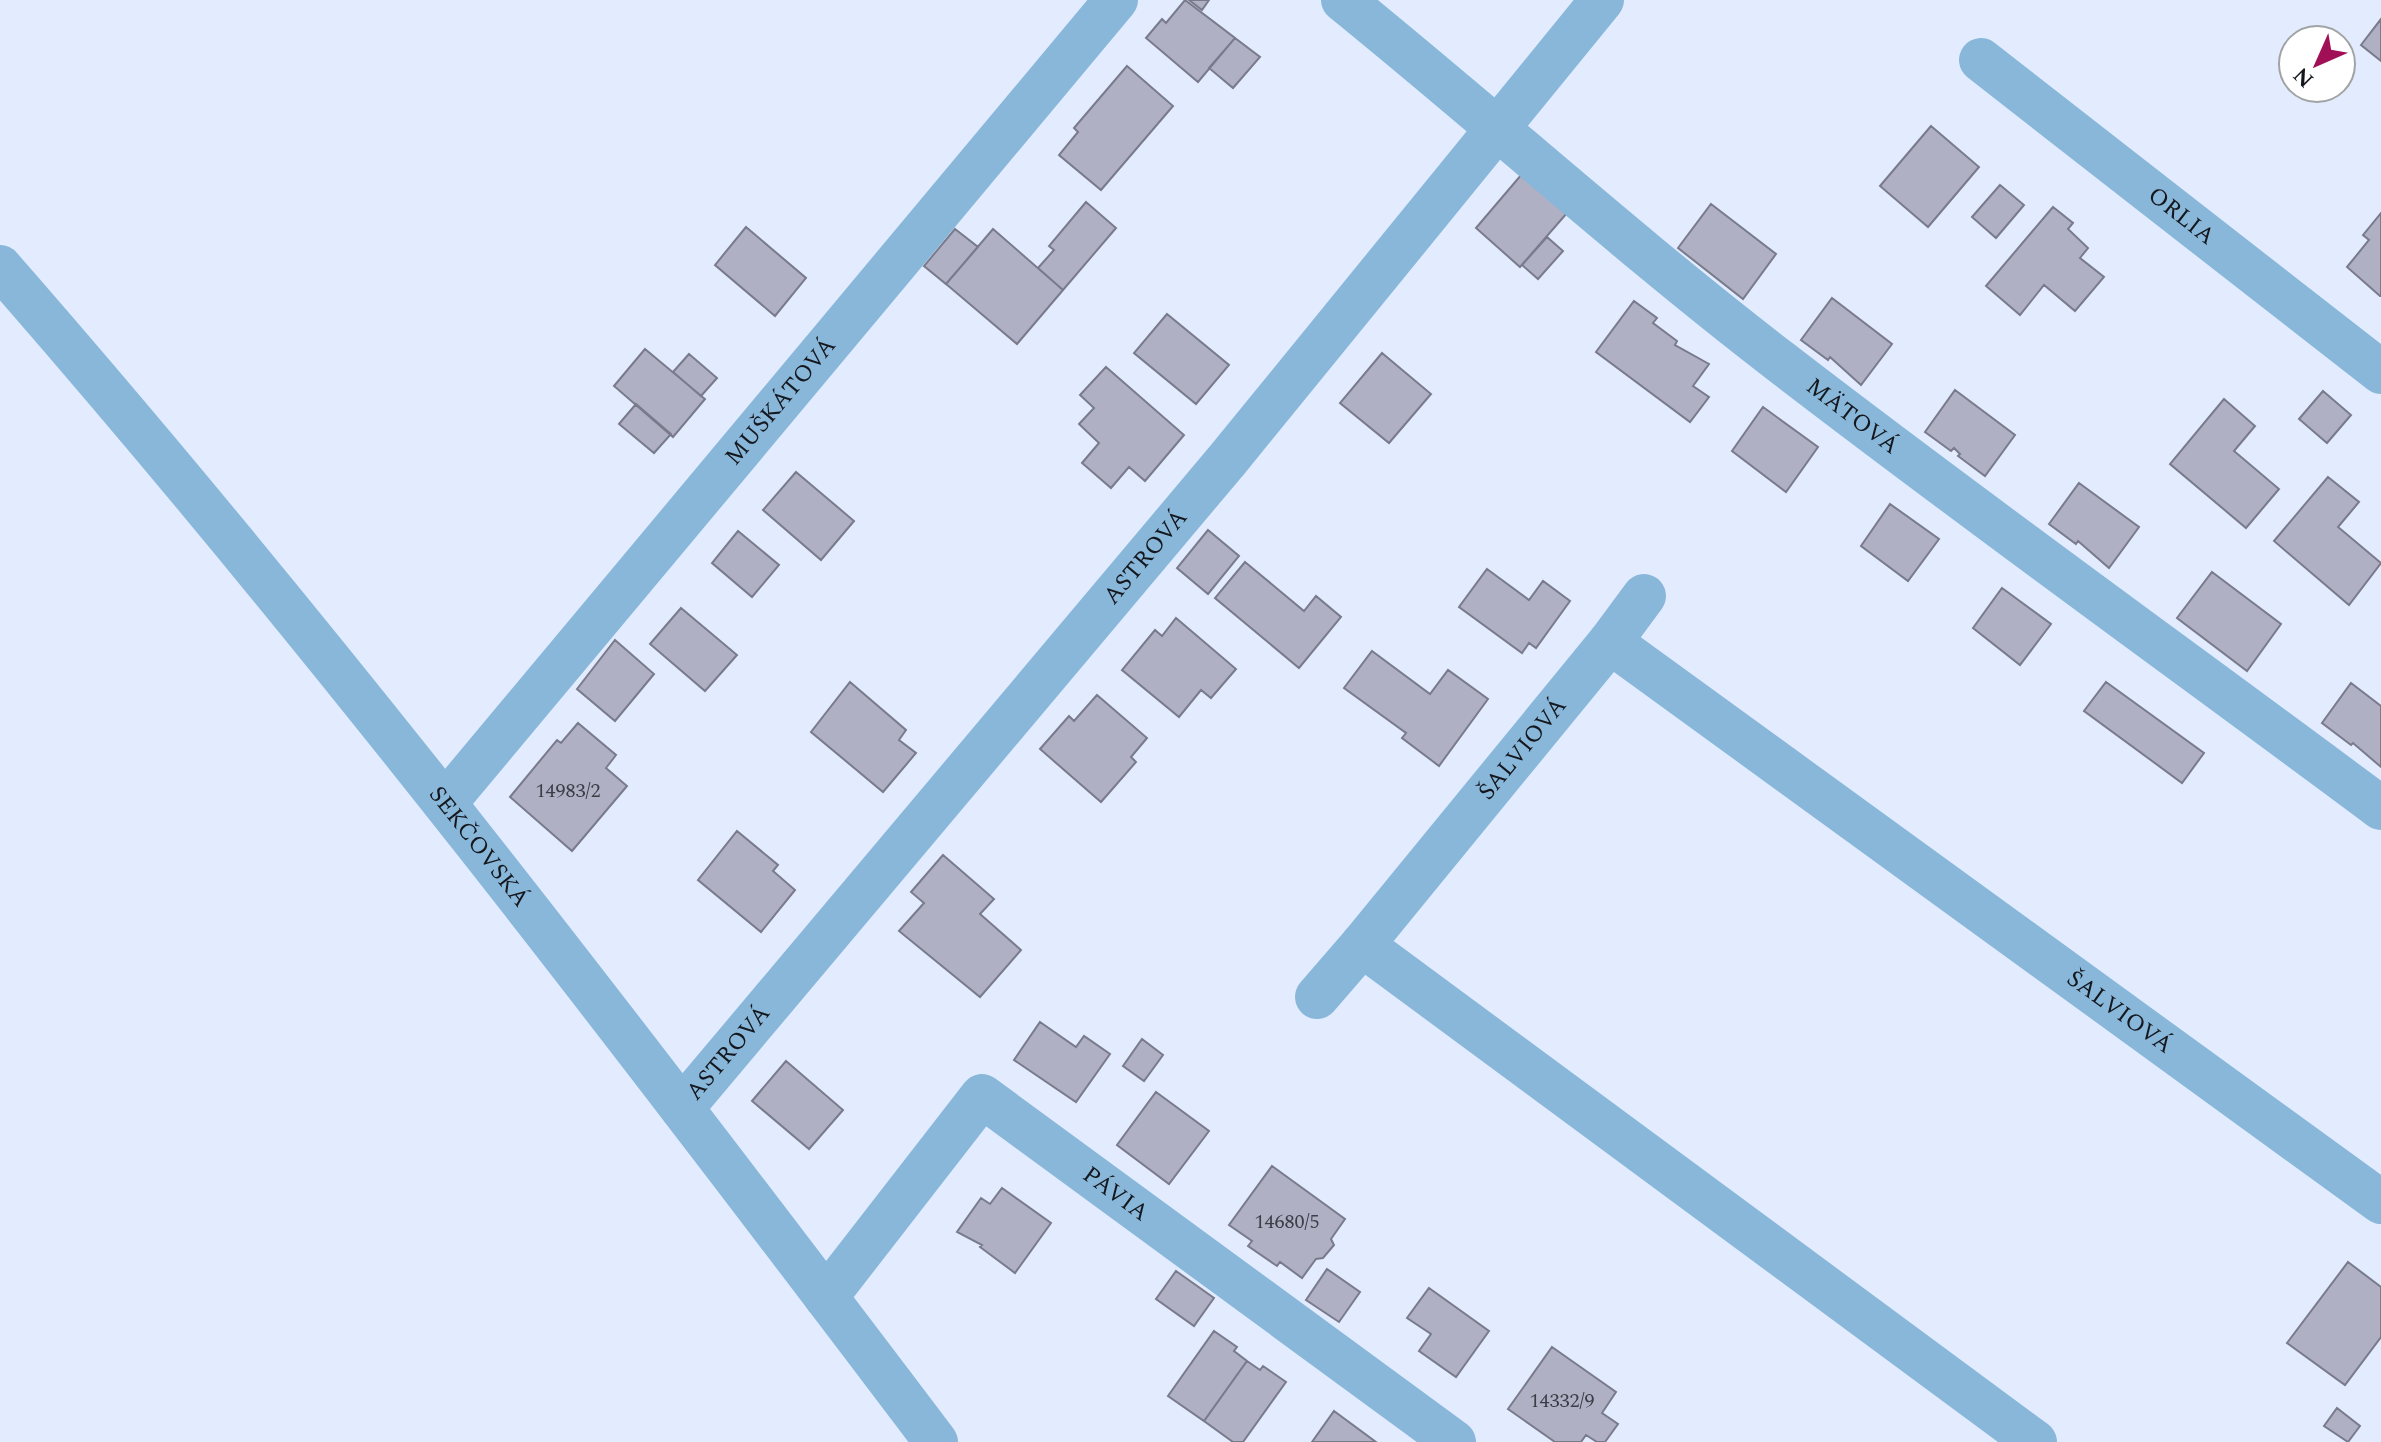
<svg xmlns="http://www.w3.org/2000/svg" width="2381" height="1442" font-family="Spectral,serif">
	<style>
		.building { fill: #afb0c3; stroke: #797b8c; stroke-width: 2 }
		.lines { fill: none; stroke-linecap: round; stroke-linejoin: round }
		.minor { stroke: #89b7da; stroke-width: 44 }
		.labels { text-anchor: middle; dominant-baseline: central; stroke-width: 6; stroke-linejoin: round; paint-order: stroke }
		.number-label { font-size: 20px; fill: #3b3e47 }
		.street-label { font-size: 24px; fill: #14181e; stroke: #fff }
	</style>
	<rect width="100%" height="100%" fill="#e2ecfe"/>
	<path class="building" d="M1185,0L1235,38L1198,82L1146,38L1162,19L1166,23Z
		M1189,0H1209L1202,10Z
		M2381,19V61L2361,45Z
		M1235,38L1260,57L1233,88L1209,68Z
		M1127,66L1173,106L1101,190L1059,155L1078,132L1074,128Z
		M1931,126L1979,167L1928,227L1880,186Z
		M1522,174L1567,213L1520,267L1476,228Z
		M2000,185L2024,205L1996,238L1972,217Z
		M1086,202L1116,228L1063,290L1038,268L1054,250L1049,246Z
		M1711,204L1776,254L1743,299L1678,248Z
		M2053,207L2073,223L2068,229L2088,248L2080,258L2104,277L2075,311L2044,285L2020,315L1986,286Z
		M2381,213V296H2380L2347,267L2369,240L2363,235Z
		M746,227L806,278L775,316L715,265Z
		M955,229L978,247L946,284L924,266Z
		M993,229L1063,290L1017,344L946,284Z
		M1547,237L1563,251L1538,279L1522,265Z
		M1832,298L1892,344L1861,385L1830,357L1828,360L1801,340Z
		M1634,301L1657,318L1653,323L1677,341L1675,345L1709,364L1693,386L1709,397L1690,422L1596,352Z
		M1167,314L1229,365L1196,404L1134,353Z
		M645,349L705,399L673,437L614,386Z
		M1382,353L1431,394L1389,443L1340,403Z
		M689,354L717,378L701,396L673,372Z
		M1106,367L1184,435L1145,481L1129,467L1111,488L1082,463L1099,443L1079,424L1094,408L1080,395Z
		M1955,390L2015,435L1985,476L1958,456L1960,454L1954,448L1951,451L1925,432Z
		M2323,391L2351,415L2327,443L2299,419Z
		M2224,399L2255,426L2234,451L2279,489L2246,528L2170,464Z
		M636,404L671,434L654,453L619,424Z
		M1763,407L1818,447L1786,492L1732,451Z
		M796,472L854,521L821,560L763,510Z
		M2328,477L2359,502L2338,527L2381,563L2349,605L2274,541Z
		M2079,483L2139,527L2109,568L2078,541L2076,544L2049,524Z
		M1890,504L1939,539L1908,581L1861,546Z
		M1208,530L1239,556L1208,594L1177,568Z
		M738,531L779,565L752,597L712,563Z
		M1245,562L1304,611L1316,596L1341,617L1299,668L1215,598Z
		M1487,569L1529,600L1543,581L1570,601L1536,648L1529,643L1522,653L1459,607Z
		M2212,572L2281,624L2247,671L2177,618Z
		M2002,588L2051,624L2020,665L1973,628Z
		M681,608L737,655L705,691L650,644Z
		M1176,618L1236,669L1211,698L1201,690L1179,717L1122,670L1155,630L1162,636Z
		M615,640L654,674L615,721L577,689Z
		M1372,651L1430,694L1448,670L1488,699L1439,766L1402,738L1406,733L1344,688Z
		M850,682L906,730L899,740L916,753L883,792L811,732Z
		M2106,682L2204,753L2182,783L2084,711Z
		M2351,683L2381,706V767L2353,743L2351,745L2322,723Z
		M1097,695L1147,738L1131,757L1136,762L1101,802L1040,749L1069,716L1074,721Z
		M578,723L616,755L606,768L627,786L572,851L510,797L557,740L561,743Z
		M737,831L778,865L773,871L795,890L761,932L698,880Z
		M943,855L994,899L980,914L1021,950L980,997L899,931L924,903L911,892Z
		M1040,1022L1076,1047L1084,1036L1110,1054L1076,1102L1014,1060Z
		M1142,1039L1163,1055L1144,1081L1123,1066Z
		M786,1061L843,1110L809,1149L752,1101Z
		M1156,1092L1209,1131L1169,1184L1117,1145Z
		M1272,1166L1345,1219L1331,1239L1334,1245L1323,1258L1316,1259L1302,1278L1280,1262L1277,1266L1248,1246L1252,1241L1229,1225Z
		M1002,1188L1051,1223L1015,1273L980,1247L982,1245L957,1232L981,1198L990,1204Z
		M2348,1262L2381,1287V1337L2345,1385L2287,1343Z
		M1327,1269L1360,1292L1339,1322L1306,1300Z
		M1176,1271L1214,1298L1194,1326L1156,1299Z
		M1429,1288L1489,1331L1456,1377L1419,1351L1431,1334L1407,1318Z
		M1214,1331L1237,1347L1234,1351L1247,1361L1204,1421L1168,1396Z
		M1552,1347L1616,1392L1602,1413L1618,1424L1605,1442H1597L1586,1435L1581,1442H1555L1508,1409Z
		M1247,1361L1260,1370L1263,1366L1286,1382L1243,1442H1233L1204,1421Z
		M2337,1408L2360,1426L2348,1442L2324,1426Z
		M1334,1411L1376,1442H1312Z"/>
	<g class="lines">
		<g class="minor">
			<path id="s1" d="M1343,0C1490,119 1631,247 1781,362C1978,514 2181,659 2381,808"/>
			<path id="s2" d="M1981,60L2381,372"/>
			<path id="s3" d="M0,267C330,644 634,1043 936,1442"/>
			<path d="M1610,642L1644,596"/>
			<path id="s4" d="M446,802L1116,0"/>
			<path d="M1317,997L1362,945"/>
			<path id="s5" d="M682,1108L1228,459L1602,0"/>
			<path id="s6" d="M826,1297L982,1096L1454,1442"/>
			<path id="s7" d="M2035,1442L1362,945L1610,642L2381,1202"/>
		</g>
	</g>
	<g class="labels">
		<g class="number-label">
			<text x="568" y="791">14983/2</text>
			<text x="1287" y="1222">14680/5</text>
			<text x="1562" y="1401">14332/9</text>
		</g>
		<g class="street-label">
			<text stroke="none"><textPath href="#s2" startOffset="254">ORLIA</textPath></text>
			<text stroke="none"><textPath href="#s4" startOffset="522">MUŠKÁTOVÁ</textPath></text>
			<text stroke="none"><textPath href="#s1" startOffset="658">MÄTOVÁ</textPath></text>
			<text stroke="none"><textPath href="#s5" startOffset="720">ASTROVÁ</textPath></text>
			<text stroke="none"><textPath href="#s7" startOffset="1090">ŠALVIOVÁ</textPath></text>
			<text stroke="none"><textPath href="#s3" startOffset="752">SEKČOVSKÁ</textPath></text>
			<text stroke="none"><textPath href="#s7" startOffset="1858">ŠALVIOVÁ</textPath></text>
			<text stroke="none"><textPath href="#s5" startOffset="72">ASTROVÁ</textPath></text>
			<text stroke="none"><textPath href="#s6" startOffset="420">PÁVIA</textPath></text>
		</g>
	</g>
	<g transform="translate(2317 64) rotate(225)"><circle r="38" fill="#ffffff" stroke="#a1a3a5" stroke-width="2"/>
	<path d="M0-6L14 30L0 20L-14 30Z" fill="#a11056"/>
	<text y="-12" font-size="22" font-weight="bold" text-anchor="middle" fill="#14181e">N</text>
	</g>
</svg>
